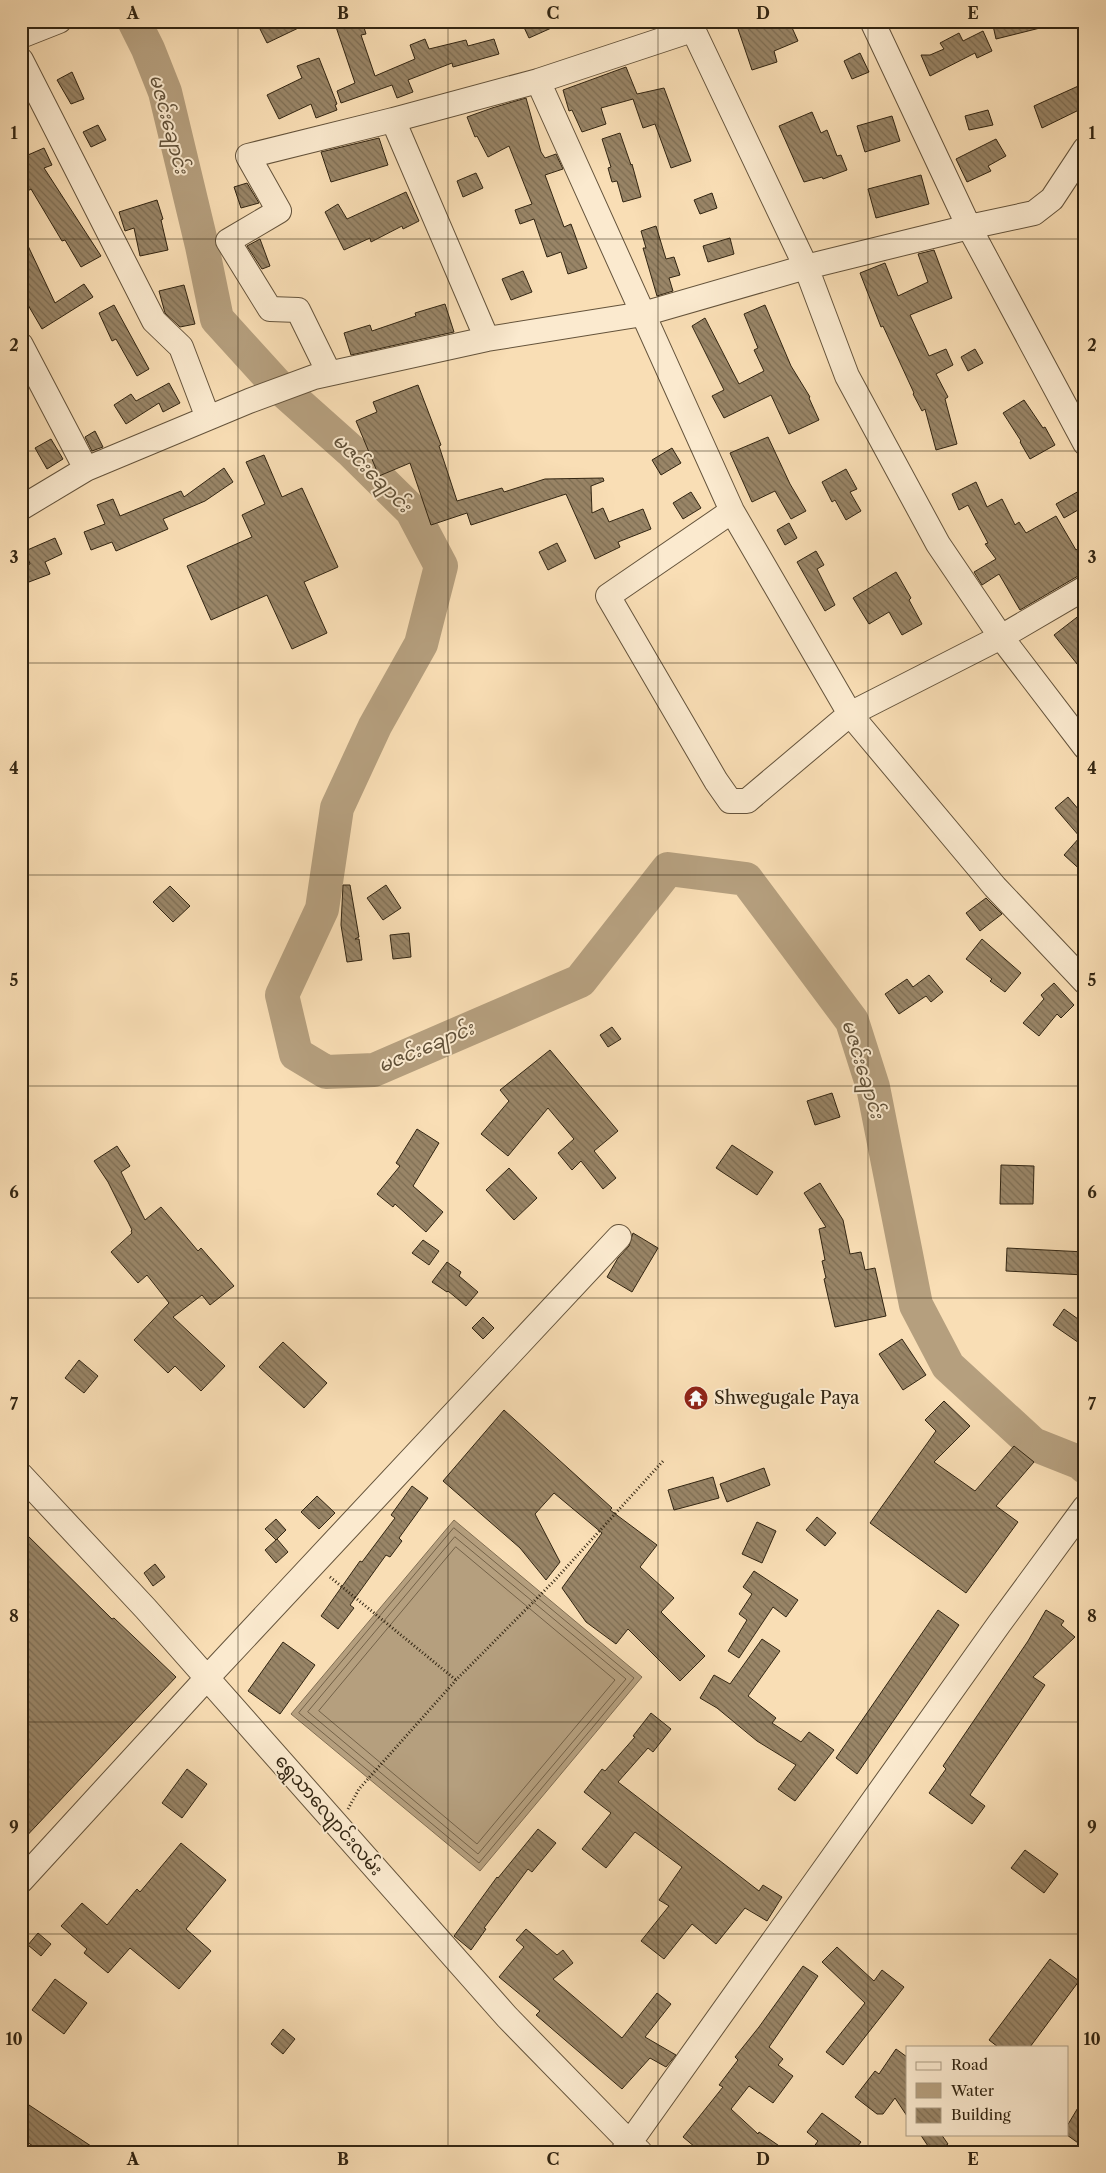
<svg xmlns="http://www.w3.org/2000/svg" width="1106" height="2173" font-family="'Libre Caslon Text','Noto Sans Myanmar',serif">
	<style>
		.water { fill: #b59f7e; stroke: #816e53 }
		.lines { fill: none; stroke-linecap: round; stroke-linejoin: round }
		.shore { stroke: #746248; stroke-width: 1 }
		.river { stroke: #b59f7e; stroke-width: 34 }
		.building { fill: url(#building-back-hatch); stroke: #322512 }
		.minor-casing { stroke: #64533b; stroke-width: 26 }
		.path { stroke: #322512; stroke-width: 3; stroke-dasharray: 1 2.5; stroke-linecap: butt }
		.minor { stroke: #fbeacf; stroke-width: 24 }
		.grid { fill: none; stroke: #322512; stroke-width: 1; stroke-opacity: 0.55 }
		.labels { text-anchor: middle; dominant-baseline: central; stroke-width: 4; stroke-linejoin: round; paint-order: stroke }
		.poi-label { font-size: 18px; fill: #322512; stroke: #fbeacf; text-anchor: start }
		.street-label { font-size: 18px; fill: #322512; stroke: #fbeacf }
		.water-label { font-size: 19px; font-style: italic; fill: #605038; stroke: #fbeacf }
		.neatline { fill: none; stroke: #322512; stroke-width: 2 }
		.grid-label { font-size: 16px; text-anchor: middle; font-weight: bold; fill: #322512 }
	</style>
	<defs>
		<pattern id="building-back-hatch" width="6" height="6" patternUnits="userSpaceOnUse" patternTransform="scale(1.25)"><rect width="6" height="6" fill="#998567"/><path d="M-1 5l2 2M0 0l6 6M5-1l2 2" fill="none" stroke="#7d6d53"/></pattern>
	</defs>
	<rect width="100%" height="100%" fill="#f9deb5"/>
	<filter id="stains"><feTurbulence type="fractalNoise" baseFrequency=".004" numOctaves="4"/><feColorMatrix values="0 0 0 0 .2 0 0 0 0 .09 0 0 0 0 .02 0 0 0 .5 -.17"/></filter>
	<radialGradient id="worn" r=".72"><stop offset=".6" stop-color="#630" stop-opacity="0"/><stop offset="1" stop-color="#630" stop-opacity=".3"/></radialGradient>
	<path class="water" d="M454,1520L642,1677L480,1871L291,1714Z"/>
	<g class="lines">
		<path class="shore" d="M454,1528L634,1678L479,1863L299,1713Z
			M455,1537L626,1679L478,1854L308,1712Z
			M456,1547L615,1680L477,1844L319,1711Z"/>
		<path class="river" d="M134,21L148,49L165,92L202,246L217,319L276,384L350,450L412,511L441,566L421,644L375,726L337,808L322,909L282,995L296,1054L326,1072L374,1070L580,981L668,869L746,879L852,1021L873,1087L916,1305L948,1366L1033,1444L1081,1463L1085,1467"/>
	</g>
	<path class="building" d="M271,21H313L267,43L259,27Z
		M334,21H362L366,34L361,35L375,76L415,59L410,45L425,39L429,49L466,40L468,46L494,39L499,54L453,67L452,63L408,80L413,92L397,98L392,85L341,103L337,91L355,83Z
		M521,21H567L529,38Z
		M749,21H760L763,28L778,21H789L798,41L774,51L777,62L752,70L737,26Z
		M992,21H1043L1044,27L996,39Z
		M983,31L992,51L977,58L975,53L930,76L921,55H930L944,49L940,43L959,33L963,41Z
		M860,53L869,72L852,79L844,61Z
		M319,58L337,104L335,105L337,110L316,118L311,104L279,119L267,95L302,78L297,66Z
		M626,67L637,94L664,88L691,161L671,168L655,124L643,128L633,99L601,108L606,124L582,132L572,110L569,111L563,90Z
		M72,72L84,99L71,104L57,80Z
		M1085,83V107L1042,128L1034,106Z
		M526,98L541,152L545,158L556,154L563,169L545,175L564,227L571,224L587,268L568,274L561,252L547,257L534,219L520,224L515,210L532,204L509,146L488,157L477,136L475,137L467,117L492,108Z
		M988,110L993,125L969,130L965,116Z
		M812,112L821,133L827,130L837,156L841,155L847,170L823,179L822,177L804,182L779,126Z
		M892,116L900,141L865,152L857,126Z
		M98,125L106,140L91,147L83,132Z
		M620,133L631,165L632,164L641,197L623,202L617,181L612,182L608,168L611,167L602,139Z
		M379,138L388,165L331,182L321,152Z
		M996,139L1006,156L988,166L991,171L967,182L956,159Z
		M44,148L52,165L44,168L101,256L81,267L65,240L62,241L31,189L21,195V158Z
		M476,173L483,188L463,197L457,181Z
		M921,175L929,204L876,218L868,189Z
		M247,183L259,203L241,208L234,187Z
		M406,192L419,221L403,229L402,226L371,242L370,238L344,250L325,212L338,204L347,219Z
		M712,193L717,208L700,214L694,200Z
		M157,200L163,219L161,220L168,250L140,256L134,228L125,231L119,212Z
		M656,226L666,259L674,257L680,275L669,278L673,291L657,296L643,248H646L641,231Z
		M21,231L55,303L84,284L93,297L42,329L28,305L26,306L21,297Z
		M730,238L734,254L708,262L703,246Z
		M260,239L270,266L262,269L247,246Z
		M934,250L952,298L910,315L929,356L946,349L953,365L936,374L948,397L945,399L957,444L936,450L925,409L922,411L913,394L914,393L883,326L881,327L860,273L885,263L898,296L928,282L918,254Z
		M523,271L532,292L511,300L502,279Z
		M184,285L195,324L180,327L165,313L159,291Z
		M445,304L454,332L351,355L344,333L370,325L372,331L416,316L415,313Z
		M114,305L149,369L137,376L116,339L112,341L99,313Z
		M765,305L791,366L810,397L809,398L819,420L789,434L771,395L724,418L712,396L724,390L692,326L705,318L739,384L764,371L754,350L758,348L744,314Z
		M975,349L983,363L968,371L961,357Z
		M169,383L180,403L163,412L159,403L126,424L114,405L131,394L136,401Z
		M418,385L441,445L439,446L457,501L502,488L504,492L545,479L603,478L604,481L591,486L592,513L603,508L609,522L643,509L651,529L618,542L620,547L595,559L566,494L471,525L467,513L431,525L410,463L379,476L356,421L377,412L373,402Z
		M1024,400L1043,428L1045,427L1055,445L1030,459L1020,442L1021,441L1003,413Z
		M95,431L103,447L92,451L85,437Z
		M768,437L790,484L806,511L791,519L775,491L752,502L730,453Z
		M51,439L63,459L47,469L35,448Z
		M672,448L681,463L661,475L652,460Z
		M264,455L282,497L302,488L338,567L304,582L327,633L292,649L267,595L211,620L187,566L252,537L242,515L265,504L246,462Z
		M224,468L233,482L205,501L163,519L168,529L116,551L112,542L91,550L84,532L105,524L97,505L113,499L120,516L181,491L184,497Z
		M846,469L857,489L850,492L861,511L846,520L835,500L832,502L822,482Z
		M976,482L987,507L1002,499L1015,525L1019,522L1026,533L1056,516L1076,550L1085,544V574L1078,576L1020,610L999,574L982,585L974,572L996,559L985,544L988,543L968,505L959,510L952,494Z
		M1079,491L1085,500V506L1064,518L1056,504Z
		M691,492L701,508L683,519L673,503Z
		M789,523L797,538L785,545L777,530Z
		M55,538L62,554L45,562L50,574L21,585V567L30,564L25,551Z
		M557,543L566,561L548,570L539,552Z
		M816,551L824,565L817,569L835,605L825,611L797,562Z
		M896,572L911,598L909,600L922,624L902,635L889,612L869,624L853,598Z
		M1085,611V674L1054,635Z
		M1068,797L1085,817V874L1064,855L1080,837L1055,808Z
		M343,885H350L359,937L355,939H359L362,960L347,962L341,925Z
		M386,885L401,908L383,920L367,898Z
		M170,886L190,906L173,922L153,902Z
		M986,898L1002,914L980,931L966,913Z
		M409,933L411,957L393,959L390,935Z
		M982,939L1021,973L1005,992L990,981L992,979L966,959Z
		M929,975L943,992L931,1002L926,996L899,1014L885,994L907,979L913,987Z
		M1054,983L1074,1005L1061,1018L1057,1014L1039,1036L1023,1023L1044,999L1041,995Z
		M612,1027L621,1039L608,1047L600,1035Z
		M550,1050L618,1131L594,1151L616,1178L603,1189L581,1161L572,1170L558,1153L574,1139L548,1108L508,1156L481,1134L509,1101L500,1090Z
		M832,1093L840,1117L815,1125L807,1101Z
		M417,1129L439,1143L413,1186L443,1212L426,1232L395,1204L393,1207L377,1194L400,1166L396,1163Z
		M732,1145L773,1172L757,1195L716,1168Z
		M117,1146L130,1166L121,1172L145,1220L161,1207L198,1251L201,1248L234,1286L210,1305L202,1295L173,1317L225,1366L201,1391L175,1366L168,1373L134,1340L169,1303L147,1275L138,1283L111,1252L132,1233L131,1231L132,1230L108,1182L94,1161Z
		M1001,1165L1034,1166L1033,1204H1000Z
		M509,1168L537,1198L514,1220L486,1190Z
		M820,1183L843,1220L850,1254L861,1252L865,1270L875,1268L886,1316L835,1327L824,1279L826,1278L822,1261L825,1260L819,1229L826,1227L804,1193Z
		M633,1233L658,1248L632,1292L607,1277L618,1258L629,1246Z
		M423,1240L439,1251L429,1265L412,1253Z
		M1007,1248L1085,1252V1275L1006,1271Z
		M447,1262L461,1272L459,1276L478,1292L466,1306L448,1291L447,1292L432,1282Z
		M1064,1309L1085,1324V1347L1053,1325Z
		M483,1317L494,1328L483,1339L472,1328Z
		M902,1339L926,1375L903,1390L879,1354Z
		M283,1342L327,1383L304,1408L259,1367Z
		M79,1360L98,1376L84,1393L65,1378Z
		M944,1401L970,1426L934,1462L975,1491L1014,1446L1034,1462L996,1506L1018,1522L966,1593L870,1523L936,1431L925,1420Z
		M504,1410L612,1508L610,1510L657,1545L640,1567L674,1598L661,1612L705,1656L680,1681L628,1629L616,1644L586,1622L562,1588L602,1533L554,1493L535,1514L560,1562L546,1580L520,1548L443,1481Z
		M764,1468L770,1485L727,1502L720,1484Z
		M713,1477L719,1498L674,1510L668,1490Z
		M412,1486L428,1498L399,1538L402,1541L390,1557L386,1555L350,1605L354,1608L338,1629L321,1616L360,1561L362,1562L395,1518L391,1515Z
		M317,1496L335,1513L319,1529L301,1512Z
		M817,1517L836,1533L825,1546L806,1530Z
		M276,1519L286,1530L276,1540L265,1529Z
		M757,1522L776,1531L762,1563L742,1554Z
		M21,1529L112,1619L114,1618L176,1677L21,1842Z
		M277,1539L288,1552L276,1563L265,1550Z
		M155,1564L165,1577L153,1586L144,1573Z
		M754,1571L798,1600L786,1617L773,1607L739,1658L728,1651L747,1620L739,1614L752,1594L743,1587Z
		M938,1610L959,1625L857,1774L836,1758Z
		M1046,1610L1064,1621L1061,1625L1075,1637L1033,1677L1045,1685L970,1795L985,1806L972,1824L929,1793L946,1769L943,1766L1028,1641Z
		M762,1639L780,1651L748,1696L776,1718L772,1723L801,1742L809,1732L834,1750L795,1801L778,1789L796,1765L757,1741L717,1708L700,1698L714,1675L730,1684Z
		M283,1642L315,1665L280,1714L248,1691Z
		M651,1713L671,1729L653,1752L648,1748L618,1782L759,1891L763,1885L782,1897L767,1921L745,1908L716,1944L692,1924L664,1959L641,1941L669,1906L659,1900L682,1867L635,1832L606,1868L582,1849L611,1813L584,1792L602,1769L605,1771L635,1737L633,1736Z
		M187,1769L207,1784L182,1818L162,1803Z
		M538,1829L556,1843L532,1872L528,1869L484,1928L486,1929L471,1950L454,1936L497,1877L498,1878Z
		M181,1843L226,1880L186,1929L211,1951L179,1989L130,1948L108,1973L84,1953L87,1949L61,1926L82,1903L107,1925L137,1889L140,1892Z
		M1025,1850L1058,1874L1044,1893L1011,1868Z
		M526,1929L557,1955L563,1950L573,1963L553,1979L622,2038L657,1993L671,2004L645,2037L676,2055L666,2067L650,2058L622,2089L536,2015L540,2011L499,1977L524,1947L516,1940Z
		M38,1933L51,1944L41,1956L28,1945Z
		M837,1947L874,1981L882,1970L904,1987L843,2065L826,2052L865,2003L822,1962Z
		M1050,1959L1079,1981L1030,2047H998L989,2040Z
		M803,1966L818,1976L769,2047L783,2059L778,2065L793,2076L773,2103L749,2086L731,2109L758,2134L759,2132L788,2152H701L683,2137L723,2087L719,2085L738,2060L735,2057L759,2027Z
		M55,1979L87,2003L64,2034L32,2010Z
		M283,2029L295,2039L283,2054L271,2044Z
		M896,2049L907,2057V2116L895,2098L883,2114H877L855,2097L875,2071L879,2074Z
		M1085,2096V2148L1067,2135V2126Z
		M29,2105L100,2152H42L21,2138V2117Z
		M822,2113L861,2142L853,2152H810L818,2141L807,2132Z
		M920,2134H941L948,2144L937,2152H932Z"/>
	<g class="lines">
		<defs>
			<path id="minor" d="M689,21L806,267L847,376L938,544L1001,637L1085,747
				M872,21L969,227L1085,443
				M21,36L59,21
				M21,60L154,321L181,347L208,418
				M538,81L732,511L850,714L995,887L1085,982
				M487,339L393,120L538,81L692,30
				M21,345L86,469
				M329,373L298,310L270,309L228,241L279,211L248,156L393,120
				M21,508L86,469L249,401L314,377L487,339L643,314L806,267L969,227L1034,213L1052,199L1085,149
				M732,511L608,596L716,781L730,801H747L850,714L1001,637L1085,588
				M21,1475L146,1609L507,2017L629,2142L640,2152
				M21,1881L207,1678L619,1237
				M623,2152L999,1624L1085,1507"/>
		</defs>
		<use href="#minor" class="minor-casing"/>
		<path class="path" d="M330,1577L456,1680
			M348,1809L359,1789L456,1680L554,1581L664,1460"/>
		<use href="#minor" class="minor"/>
	</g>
	<path class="grid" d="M238,21V2152M448,21V2152M658,21V2152M868,21V2152M21,239H1085M21,451H1085M21,663H1085M21,875H1085M21,1086H1085M21,1298H1085M21,1510H1085M21,1722H1085M21,1934H1085"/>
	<defs>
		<symbol id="temple-disc" viewBox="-11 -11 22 22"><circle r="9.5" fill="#8f2418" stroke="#fbeacf"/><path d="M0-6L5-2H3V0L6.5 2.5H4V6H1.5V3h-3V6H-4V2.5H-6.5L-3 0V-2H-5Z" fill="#fff"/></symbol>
	</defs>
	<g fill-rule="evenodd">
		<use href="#temple-disc" x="682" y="1384" width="28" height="28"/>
	</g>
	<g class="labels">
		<g class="poi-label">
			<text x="714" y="1398">Shwegugale Paya</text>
		</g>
		<g class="street-label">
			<text transform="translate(329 1815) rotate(49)">ရွှေသာလျောင်းလမ်း</text>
		</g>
		<g class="water-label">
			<text transform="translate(169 124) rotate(75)">မဇင်းချောင်း</text>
			<text transform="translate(372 473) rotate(45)">မဇင်းချောင်း</text>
			<text transform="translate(426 1047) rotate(-23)">မဇင်းချောင်း</text>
			<text transform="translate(863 1069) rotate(73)">မဇင်းချောင်း</text>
		</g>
	</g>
	<rect width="1106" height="2173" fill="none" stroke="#f9deb5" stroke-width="55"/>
	<rect x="906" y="2046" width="162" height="90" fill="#fbeacf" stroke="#ab9b83"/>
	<rect x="916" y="2062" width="25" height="8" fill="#fbeacf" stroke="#ab9b83"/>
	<text x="951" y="2070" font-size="15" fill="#322512">Road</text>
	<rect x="916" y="2083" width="25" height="15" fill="#b59f7e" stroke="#ab9b83"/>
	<text x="951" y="2096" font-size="15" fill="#322512">Water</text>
	<rect x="916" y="2108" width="25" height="15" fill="url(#building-back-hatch)" stroke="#ab9b83"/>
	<text x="951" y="2120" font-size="15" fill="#322512">Building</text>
	<rect x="28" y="28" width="1050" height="2118" class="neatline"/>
	<g class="grid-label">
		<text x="133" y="19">A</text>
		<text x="343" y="19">B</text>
		<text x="553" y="19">C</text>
		<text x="763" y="19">D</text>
		<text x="973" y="19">E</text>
		<text x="14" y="139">1</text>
		<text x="1092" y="139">1</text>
		<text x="14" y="351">2</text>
		<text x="1092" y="351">2</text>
		<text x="14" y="563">3</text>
		<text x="1092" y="563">3</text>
		<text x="14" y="774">4</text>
		<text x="1092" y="774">4</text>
		<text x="14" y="986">5</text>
		<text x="1092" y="986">5</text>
		<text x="14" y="1198">6</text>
		<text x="1092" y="1198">6</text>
		<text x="14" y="1410">7</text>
		<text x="1092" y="1410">7</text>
		<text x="14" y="1622">8</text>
		<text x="1092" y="1622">8</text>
		<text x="14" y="1833">9</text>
		<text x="1092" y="1833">9</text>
		<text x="14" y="2045">10</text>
		<text x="1092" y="2045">10</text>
		<text x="133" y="2165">A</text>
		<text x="343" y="2165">B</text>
		<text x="553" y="2165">C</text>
		<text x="763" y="2165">D</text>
		<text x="973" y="2165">E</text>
	</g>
	<rect width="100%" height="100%" filter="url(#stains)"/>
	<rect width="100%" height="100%" fill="url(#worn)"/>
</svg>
